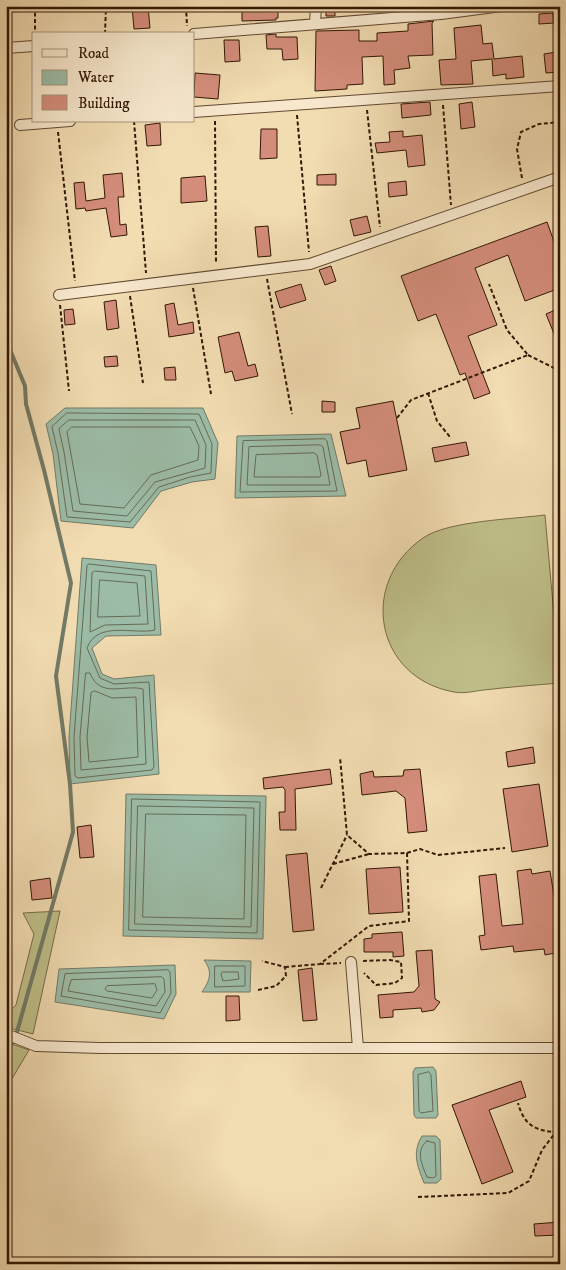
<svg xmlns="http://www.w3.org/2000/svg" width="566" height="1270" font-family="'IM FELL DW Pica',serif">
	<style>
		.grass { fill: #bfbf89; stroke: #786b46 }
		.water { fill: #9cbca7; stroke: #727a66 }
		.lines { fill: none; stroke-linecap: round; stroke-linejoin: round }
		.shore { stroke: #676a56; stroke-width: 1 }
		.stream { stroke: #727a66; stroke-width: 4 }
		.building { fill: #d48d7b; stroke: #321704 }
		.minor-casing { stroke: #624830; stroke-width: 12 }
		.path { stroke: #321704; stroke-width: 2; stroke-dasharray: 4 2.5; stroke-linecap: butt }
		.minor { stroke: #f7e8cd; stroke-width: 10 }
	</style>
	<rect width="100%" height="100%" fill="#f2dcb2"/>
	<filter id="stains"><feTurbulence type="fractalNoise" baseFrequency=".004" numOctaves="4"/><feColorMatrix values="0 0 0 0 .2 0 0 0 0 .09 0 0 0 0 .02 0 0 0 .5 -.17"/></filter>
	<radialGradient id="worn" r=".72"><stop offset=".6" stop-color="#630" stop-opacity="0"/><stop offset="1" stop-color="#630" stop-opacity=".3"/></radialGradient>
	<path class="grass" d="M545,515L560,683C535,685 509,687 484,690C475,691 463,694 454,692C375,678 358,583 423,538C447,521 514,519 545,515Z
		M60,911L33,1034L6,1027V1014L16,1005L34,934L23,913Z
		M6,1042L29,1050L6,1089Z"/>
	<path class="water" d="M65,408H203L218,443L215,479L192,482L161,491L133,528L61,521L53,454L46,424Z
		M331,434L346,496L235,498L237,436Z
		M82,558L156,565L161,635L106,636L92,648L102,674L114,679L154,675L159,774L70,784L69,737Z
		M126,794L266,796L263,939L123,936Z
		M204,960L251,961L250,992H202C210,980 213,972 204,960Z
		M175,965L176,994L164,1019L55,1002L59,969Z
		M433,1067L436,1071L438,1115L436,1118H416L414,1115L413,1072L415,1068Z
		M422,1136H436L440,1140L441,1179L437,1183H424C417,1165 412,1153 422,1136Z"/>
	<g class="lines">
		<path class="shore" d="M67,413L199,414L212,444L211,473L190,477L159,487L130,522L67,517L58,453L52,427Z
			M69,420H195L206,445L205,468L155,482L127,516L73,511L64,452L59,429Z
			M72,427H190L199,446L198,460L151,475L124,508L80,504L67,432Z
			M325,439L327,441L337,491L240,492L243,441Z
			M320,445L323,447L330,485H247L249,447Z
			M314,453L317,455L321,475L320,477H254L256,455Z
			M89,564L151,571L155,630C135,635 97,620 87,648L100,678L114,684L149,682L154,767L152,770L78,778L75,776L74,737L87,566Z
			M95,571L145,576L148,624L105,625L90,632L92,573Z
			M100,580L137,583L140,616L98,617Z
			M86,673H90C100,699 124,684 143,689L146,764L81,770L80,737Z
			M95,691L112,698L136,697L138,757L89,762L87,737L91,693Z
			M132,799L260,802L257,933L129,930Z
			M138,806L254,808L251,927L135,924Z
			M146,814L246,815L244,919L143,917Z
			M215,966H245V986L215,987Z
			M168,970L170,972L171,993L160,1013L61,996L65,974Z
			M223,972H238L239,979L223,981L221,974Z
			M162,977L164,979L165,992L156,1006L68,991L71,980Z
			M155,984L157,990L152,998L107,991L105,989L107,986Z
			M429,1072L431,1075L433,1111L421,1113L419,1111L418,1075Z
			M427,1141L435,1143L436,1176L433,1178L427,1177C422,1165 415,1150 427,1141Z"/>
		<path class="stream" d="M6,340L25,386L26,404L44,470L71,583L56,676L70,784L73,832L17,1032
			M6,1057L13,1041"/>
	</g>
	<path class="building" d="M148,6L150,28L134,29L132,7Z
		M242,6H278V18H276V20L242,21Z
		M326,6H335V16H326Z
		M407,6H434V8L407,10Z
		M553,13L554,23L539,24V14Z
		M434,21L432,23L433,55L408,56L410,68L394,70L395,84L384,85L383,56L362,57L363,84L347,85V89L315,91L316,31L359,30V41H377V33L408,31V24Z
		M481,25L483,44L492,43L494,59L522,56L524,77L506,79V74L493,76L492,59L471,61L473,84L441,85L439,60L456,59L454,28Z
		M276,34V37H297L298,59L283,60L282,49H267L266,35Z
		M224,40H239L240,61L225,62Z
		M557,52L559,72L546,73L544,54Z
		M195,73L220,75L218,99L194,97Z
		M430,102L431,115L402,118L401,104Z
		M472,102L475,127L461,129L459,104Z
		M160,123L161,145L147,146L145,125Z
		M261,129H277V158L260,159Z
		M403,131V137L422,135L425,165L408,167L406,150L377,153L375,143L390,142L389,132Z
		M122,173L124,197H118L120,225L126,224L127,235L111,237L106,208L86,211L85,208L76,209L74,183L84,182L86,201L105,198L103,175Z
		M336,174V185H317V175Z
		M205,176L207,201L181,203V178Z
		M406,181L407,195L389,197L388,183Z
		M367,216L371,232L354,236L350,220Z
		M547,222L560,258V288L525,301L508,255L475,268L497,325L468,336L490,393L474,399L465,373L460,375L436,314L418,321L401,276Z
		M268,226L271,256L258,257L255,227Z
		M331,266L336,281L325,285L319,270Z
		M301,284L306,300L280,308L275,292Z
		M116,300L119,328L107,330L104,302Z
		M174,303L178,325L193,322L194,333L169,337L165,305Z
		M560,308V346H559L546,314Z
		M73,309L75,324L65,325L64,310Z
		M239,332L248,366L255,364L258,376L235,381L232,371L225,373L218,337Z
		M117,356L118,366L105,367L104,357Z
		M175,367L176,380H165L164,368Z
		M322,401L335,402V412H322Z
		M393,401L407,470L369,477L366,460L347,464L340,432L360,428L356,408Z
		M466,442L469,455L435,462L432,448Z
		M533,747L535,763L508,767L506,752Z
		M330,769L332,784L295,789L296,830H280L279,812H285V790L283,787L264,789L263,778Z
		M420,769L427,831L408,833L405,798L396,791L362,795L360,774L373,771L374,777L403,776L404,770Z
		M539,784L548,846L512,852L503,789Z
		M91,825L94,857L80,858L77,827Z
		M307,853L314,930L293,932L286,855Z
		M400,867L403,912L369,914L366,869Z
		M531,869L532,874L550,871L560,933V952L545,955L544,949L514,952L513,946L481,950L479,936L485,935L479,876L496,874L502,926L523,924L517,871Z
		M50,878L52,898L32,900L30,881Z
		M402,932L404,956L393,957V952H364V939L372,938V934Z
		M432,950L435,999L440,1002L434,1010L422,1012L421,1008L393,1010V1017L380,1018L378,995L414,992L419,986L416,951Z
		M312,968L317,1020L303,1021L298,970Z
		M226,996H239L240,1020L226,1021Z
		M521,1081L526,1097L489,1110L513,1172L482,1184L452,1105Z
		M560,1222V1235L535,1236L534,1224Z"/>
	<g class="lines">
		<defs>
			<path id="minor" d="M315,24L316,6
				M194,34L441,14L502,6
				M6,48L34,46
				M194,112L560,86
				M20,125L70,121
				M59,295L310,264L560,177
				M351,962L358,1048
				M6,1034L36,1046L100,1048H560"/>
		</defs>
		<use href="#minor" class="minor-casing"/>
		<path class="path" d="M35,6V34
			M186,6L187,26
			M105,34L106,6
			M443,105L451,205
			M367,110L380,227
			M297,115L309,252
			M134,121L146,273
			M215,121L216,264
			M58,132L75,281
			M522,178L517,149L521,132L539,124L560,122
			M267,279L292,414
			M193,288L211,394
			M130,296L143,383
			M60,305L69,391
			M528,355L560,371
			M428,393L437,421L450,437
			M397,418L411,400L528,355L507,330L489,284
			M407,853L420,849L438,855L505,848
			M333,864L369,854
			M321,888L347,835
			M363,961L390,960L401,962L402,978L395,983L376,985L364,973
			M320,964L341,963
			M285,967L320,964L369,926L409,921L407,853L369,854L347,835L340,757
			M258,990L276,986L286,976L285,967L262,961
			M418,1197L508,1193L529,1181L542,1150L556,1132C535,1131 524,1125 518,1103"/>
		<use href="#minor" class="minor"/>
	</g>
	<rect width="566" height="1270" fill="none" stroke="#f2dcb2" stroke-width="25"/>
	<rect x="8" y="8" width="551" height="1255" fill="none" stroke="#321704" stroke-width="2.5"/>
	<rect x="12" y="12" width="541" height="1245" fill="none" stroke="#321704"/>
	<rect x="32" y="32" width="162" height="90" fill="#f7e8cd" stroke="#a8947d"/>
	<rect x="42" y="49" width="25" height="8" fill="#f7e8cd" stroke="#a8947d"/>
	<text x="78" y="58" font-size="15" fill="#321704">Road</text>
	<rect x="42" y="70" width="25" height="15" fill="#9cbca7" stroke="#a8947d"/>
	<text x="78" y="82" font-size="15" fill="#321704">Water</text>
	<rect x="42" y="95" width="25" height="15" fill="#d48d7b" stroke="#a8947d"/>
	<text x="78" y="108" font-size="15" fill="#321704">Building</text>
	<rect width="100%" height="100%" filter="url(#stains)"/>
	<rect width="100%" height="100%" fill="url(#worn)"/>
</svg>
